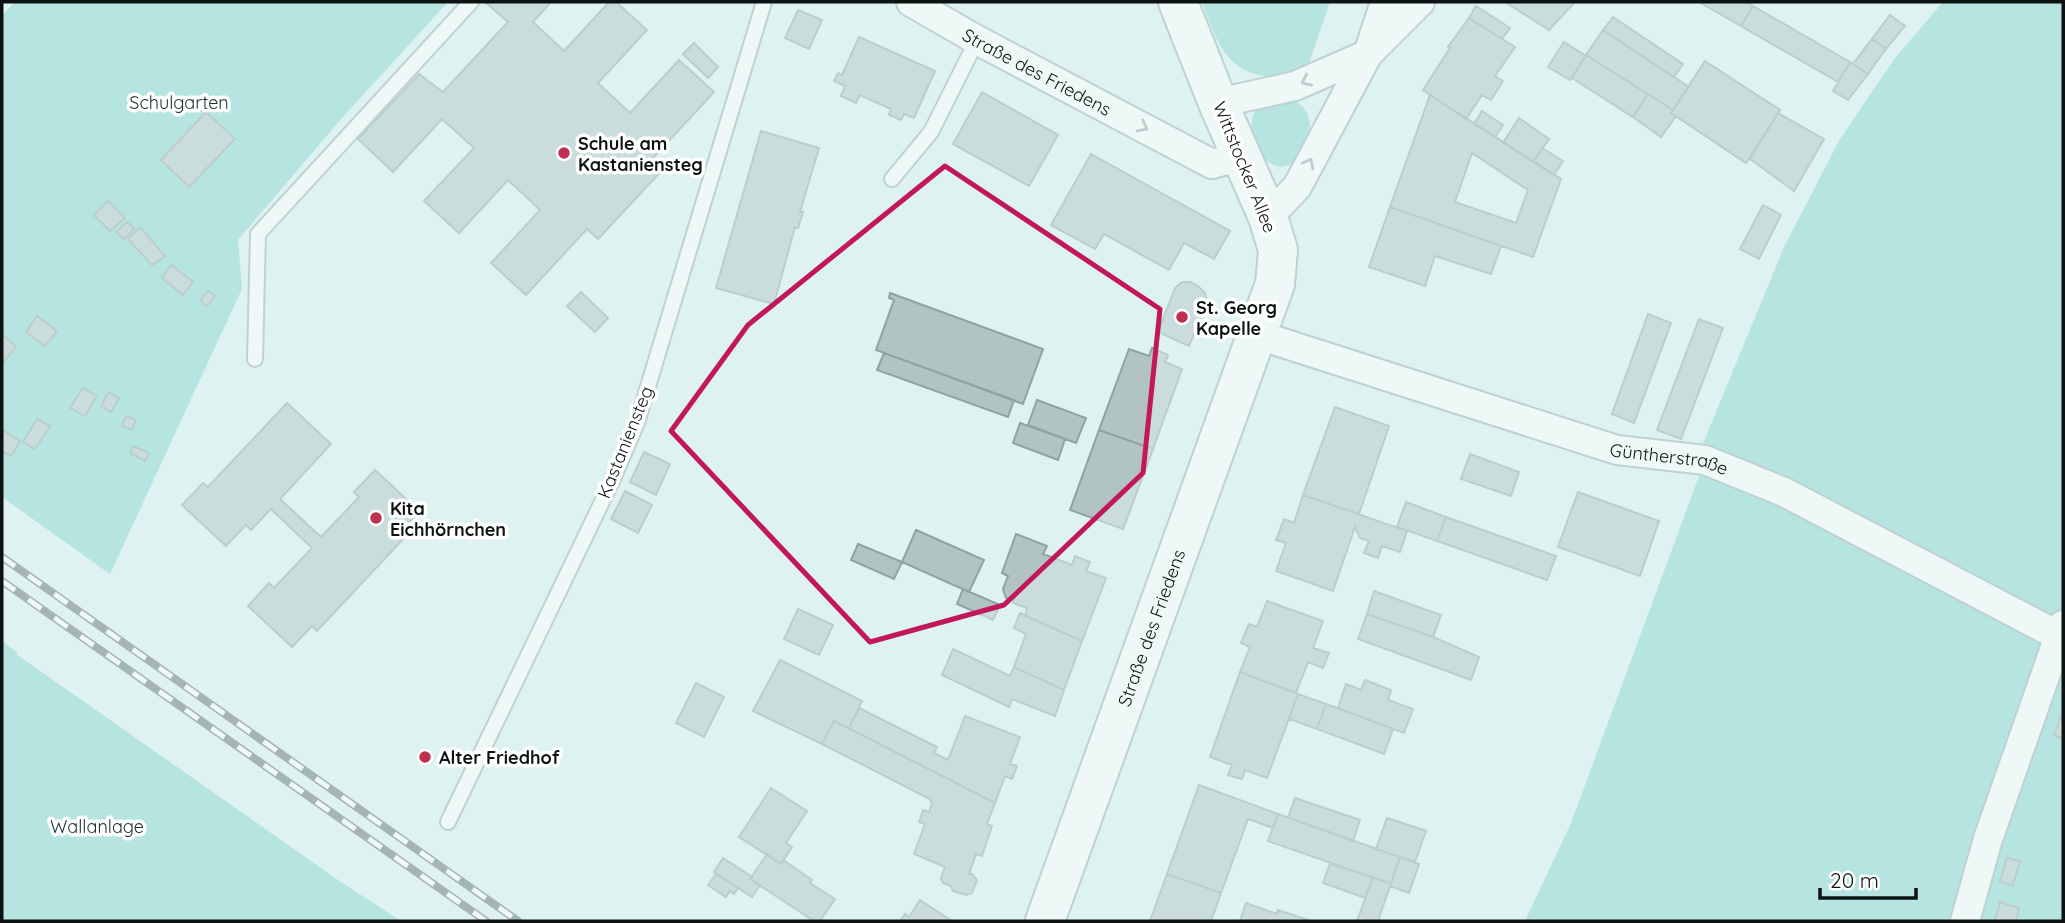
<svg xmlns="http://www.w3.org/2000/svg" width="2065" height="923" font-family="Quicksand,sans-serif">
	<style>
		.green { fill: #84d2ce }
		.building { fill: #b1c4c3; stroke: #90a2a1; stroke-width: 2; fill-rule: evenodd }
		.lines { fill: none; stroke-linecap: round; stroke-linejoin: round }
		.service-casing { stroke: #99abaa; stroke-width: 18 }
		.minor-casing { stroke: #99abaa; stroke-width: 32 }
		.secondary-casing { stroke: #99abaa; stroke-width: 42 }
		.service { stroke: #fff; stroke-width: 14 }
		.minor { stroke: #fff; stroke-width: 28 }
		.secondary { stroke: #fff; stroke-width: 38 }
		.rail-casing { stroke: #5f6a6a; stroke-width: 8 }
		.rail { stroke: #fff; stroke-width: 5; stroke-dasharray: 16; stroke-linecap: butt }
		.oneway { stroke: #9ea1a1 }
		.marked { fill: none; stroke: #c2185b; stroke-width: 5; stroke-linejoin: round }
		.poi-dot { fill: #bf2f51; stroke: #fff; stroke-width: 2.5 }
		.labels { text-anchor: middle; dominant-baseline: central; stroke-width: 7; stroke-linejoin: round; paint-order: stroke }
		.street-label { font-size: 18px; fill: #0d1313; stroke: #fff }
		.park-label { font-size: 18px; fill: #1a3130; stroke: #fff }
		.poi-label { font-size: 18px; font-weight: bold; fill: #0d1313; stroke: #fff; text-anchor: start }
	</style>
	<rect width="100%" height="100%" fill="#def2f1"/>
	<path class="green" d="M15,2H448L342,118L238,240L242,289L110,574L2,497V15Z
		M1202,2H1330L1308,66C1294,74 1282,77 1266,76C1225,72 1214,35 1202,2Z
		M1943,2H2063V612L2056,629L1699,453L1785,245L1840,139L1895,58Z
		M1290,99C1311,106 1315,129 1304,146C1300,153 1295,159 1290,165C1284,166 1280,168 1274,165C1258,159 1245,128 1255,112C1261,101 1279,101 1290,99Z
		M1705,460L2059,636L1961,921H1525L1571,823Z
		M2,641L18,653L16,654L341,882L401,921H2Z
		M2063,657V921H1976Z"/>
	<path class="building" d="M485,2H551L533,22L564,51L609,2H616L647,30L598,83L630,113L679,60L714,92L654,157L665,167L598,239L587,229L526,295L491,263L540,210L508,180L459,233L424,201L474,148L442,119L393,172L358,139L419,74L443,92L508,22Z
		M1505,2H1575L1549,30Z
		M1699,2H1746L1753,6L1741,26Z
		M1476,6L1510,28L1502,39L1469,18Z
		M1753,6L1850,62L1838,82L1741,26Z
		M798,10L822,20L809,49L785,38Z
		M1890,15L1905,26L1886,49L1872,39Z
		M1613,17L1683,64L1674,77L1603,30Z
		M1469,18L1515,47L1495,76L1503,81L1491,100L1482,95L1466,119L1423,90L1450,48L1448,47Z
		M1603,30L1689,87L1673,110L1586,55Z
		M859,37L935,71L914,118L904,114L901,120L889,115L891,109L860,95L856,103L841,96L845,86L834,81L838,73L842,75Z
		M1872,39L1886,49L1868,74L1853,64Z
		M1564,42L1586,56L1570,80L1548,67Z
		M694,43L718,67L708,78L683,54Z
		M1586,55L1648,94L1633,117L1572,78Z
		M1705,61L1780,110L1746,163L1671,113Z
		M1850,62L1868,74L1848,100L1833,91Z
		M982,92L1058,135L1029,186L953,144Z
		M1648,94L1673,110L1671,113L1676,116L1661,137L1633,117Z
		M1430,95L1561,179L1533,257L1390,207ZM1472,153L1528,190L1516,223L1455,202Z
		M1482,111L1503,125L1495,137L1474,124Z
		M206,112L235,139L189,187L161,160Z
		M1778,113L1824,139L1794,191L1750,159Z
		M1519,118L1549,139L1533,162L1503,143Z
		M761,131L819,148L800,212H803L798,228L795,227L774,304L716,288Z
		M1542,148L1563,161L1554,175L1533,162Z
		M1091,154L1230,231L1214,259L1184,243L1169,270L1104,234L1095,249L1051,225Z
		M108,201L125,218L110,231L94,215Z
		M1763,205L1781,215L1759,259L1740,249Z
		M1390,207L1501,246L1491,274L1435,256L1425,286L1369,267Z
		M127,222L134,229L124,239L116,232Z
		M140,227L165,256L152,265L128,239Z
		M171,265L193,282L183,295L162,278Z
		M1182,282H1191L1199,287L1205,293L1207,303L1189,346L1158,332L1175,288Z
		M208,291L215,296L207,306L200,300Z
		M581,292L608,318L595,332L567,306Z
		M890,293L1043,349L1023,404L876,350L894,300L889,298Z
		M1648,314L1671,323L1634,423L1612,414Z
		M37,316L57,331L45,346L26,332Z
		M1699,319L1723,328L1681,439L1657,430Z
		M4,336L16,346L2,364V339Z
		M1152,348L1168,355L1165,362L1182,369L1153,449L1099,430L1129,349L1149,356Z
		M884,353L1014,400L1008,417L877,370Z
		M83,388L97,396L85,416L70,408Z
		M108,392L119,398L111,412L101,406Z
		M1037,400L1086,418L1076,443L1028,425Z
		M287,403L331,444L280,499L321,537L359,497L354,492L375,470L419,511L400,533L405,537L317,631L312,626L292,647L248,606L269,583L274,588L312,548L271,509L251,530L246,525L226,546L182,505L203,483L208,487Z
		M1335,407L1389,426L1359,514L1303,495Z
		M126,416L136,420L132,430L122,426Z
		M37,419L50,426L35,449L23,442Z
		M1020,423L1065,439L1058,460L1013,443Z
		M3,430L20,441L11,456L2,451Z
		M1099,430L1153,449L1123,529L1070,510Z
		M133,446L149,453L145,461L130,453Z
		M644,452L670,464L656,495L630,482Z
		M1470,454L1519,472L1511,496L1461,479Z
		M625,491L652,505L638,533L611,519Z
		M1578,492L1659,521L1640,576L1558,547Z
		M1303,495L1407,531L1400,552L1382,546L1378,558L1364,553L1369,541L1360,538L1355,527L1333,591L1276,571L1286,543L1276,540L1284,519L1294,523Z
		M1406,502L1446,517L1437,541L1397,527Z
		M1446,517L1556,556L1547,580L1437,541Z
		M916,530L984,560L969,592L902,562Z
		M1016,534L1047,546L1043,554L1072,565L1075,556L1090,562L1086,571L1106,578L1082,641L1025,616L1027,608L1013,603L1014,600L1006,598L1003,589L1008,576L1002,573Z
		M858,544L902,562L894,579L851,560Z
		M963,589L1000,605L993,620L957,604Z
		M1374,591L1441,615L1433,637L1367,614Z
		M1267,601L1323,621L1313,648L1329,653L1323,668L1308,662L1296,693L1240,672L1250,647L1241,643L1249,624L1257,627Z
		M798,609L833,625L819,655L784,639Z
		M1020,613L1082,641L1064,690L1014,667L1026,634L1014,628Z
		M1367,614L1433,637L1479,657L1471,680L1358,639Z
		M953,649L1010,676L1014,667L1064,690L1055,716L1012,699L1009,707L942,675Z
		M780,660L862,701L849,728L834,721L822,744L753,711Z
		M1240,672L1298,694L1267,778L1245,770L1242,779L1228,775L1232,765L1210,757Z
		M1365,680L1391,690L1388,700L1413,709L1404,733L1338,708L1346,684L1361,690Z
		M696,683L724,697L704,737L676,723Z
		M1298,694L1326,704L1317,729L1289,719Z
		M1326,704L1393,729L1384,754L1317,729Z
		M859,708L937,747L934,753L948,760L965,716L1020,737L1010,764L1017,766L1012,779L1005,776L995,803L849,728Z
		M2063,712V739L2054,735Z
		M834,721L995,803L987,824L992,826L982,856L976,854L969,874H972L977,880L972,893L966,895L953,891L951,886L943,883L941,878L945,867L914,854L925,824L919,822L923,810L929,812L932,803L930,799L822,744Z
		M1199,785L1278,814L1273,828L1248,819L1221,893L1167,874Z
		M771,788L807,811L786,843L792,847L781,864L739,837Z
		M1295,798L1360,820L1353,841L1288,818Z
		M1278,814L1400,857L1391,884L1268,841Z
		M1387,818L1426,831L1415,862L1376,849Z
		M767,854L781,864L783,860L812,880L810,883L835,899L820,921H814L750,879Z
		M1400,857L1419,864L1409,893L1390,886Z
		M723,858L752,877L750,879L760,885L752,897L714,872Z
		M2007,858L2020,861L2013,885L2000,882Z
		M1330,864L1373,877L1365,898L1323,883Z
		M716,874L738,888L734,894L730,891L726,897L708,885Z
		M1167,874L1221,893L1211,921H1150Z
		M1373,877L1391,884L1390,886L1378,921H1357Z
		M920,900L952,921H900L905,914L909,917Z
		M2000,902L2019,908L2016,921H1995Z
		M1246,903L1277,914L1278,910L1311,921H1240Z"/>
	<g class="lines">
		<defs>
			<path id="service" d="M892,179L931,132L977,40
				M255,359L258,234L471,2
				M448,822L612,481L637,423L764,2"/>
			<g id="minor">
				<path id="s1" d="M911,2L977,40L1212,164L1241,156"/>
				<path d="M1218,103L1295,86L1368,54L1420,2"/>
				<path d="M1268,217L1297,187L1368,54L1385,2"/>
				<path id="s2" d="M1258,335L1617,450L1705,460L1784,492L2059,636"/>
				<path d="M1965,921L1988,839L2063,625"/>
			</g>
			<g id="secondary">
				<path id="s3" d="M1045,921L1275,284L1278,250L1268,217L1218,103L1178,2"/>
			</g>
		</defs>
		<use href="#service" class="service-casing"/>
		<use href="#minor" class="minor-casing"/>
		<use href="#secondary" class="secondary-casing"/>
		<use href="#service" class="service"/>
		<use href="#minor" class="minor"/>
		<use href="#secondary" class="secondary"/>
		<defs>
			<path id="rail" d="M2,557L518,921
				M2,581L486,921"/>
		</defs>
		<use href="#rail" class="rail-casing"/>
		<use href="#rail" class="rail"/>
	</g>
	<defs><path id="oneway-chevron" d="M-2-3.5L2.5 0L-2 3.5" fill="none" stroke-width="1.6" stroke-linecap="round" stroke-linejoin="round" transform="scale(1.75)"/></defs>
	<g class="oneway">
		<use href="#oneway-chevron" transform="translate(1306 81) rotate(156)"/>
		<use href="#oneway-chevron" transform="translate(1143 127) rotate(28)"/>
		<use href="#oneway-chevron" transform="translate(1309 163) rotate(-62)"/>
	</g>
	<path d="M0 0H2065V923H0ZM945,166L1160,309L1143,473L1004,605L870,642L671,431L748,325Z" fill="#def2f1" fill-opacity=".55" fill-rule="evenodd"/>
	<path class="marked" d="M945,166L1160,309L1143,473L1004,605L870,642L671,431L748,325Z"/>
	<g class="poi-dot">
		<circle cx="564" cy="153" r="7"/>
		<circle cx="1182" cy="317" r="7"/>
		<circle cx="376" cy="518" r="7"/>
		<circle cx="425" cy="757" r="7"/>
	</g>
	<g class="labels">
		<g class="street-label">
			<text stroke="none"><textPath href="#s1" startOffset="144">Straße des Friedens</textPath></text>
			<text transform="translate(1245 167) rotate(68)">Wittstocker Allee</text>
			<text transform="translate(625 442) rotate(-68)">Kastaniensteg</text>
			<text stroke="none"><textPath href="#s2" startOffset="430">Güntherstraße</textPath></text>
			<text stroke="none"><textPath href="#s3" startOffset="312">Straße des Friedens</textPath></text>
		</g>
		<g class="park-label">
			<text x="179" y="102">Schulgarten</text>
			<text x="97" y="826">Wallanlage</text>
		</g>
		<g class="poi-label">
			<text x="578" y="143">Schule am<tspan x="578" dy="21">Kastaniensteg</tspan></text>
			<text x="1196" y="307">St. Georg<tspan x="1196" dy="21">Kapelle</tspan></text>
			<text x="390" y="508">Kita<tspan x="390" dy="21">Eichhörnchen</tspan></text>
			<text x="439" y="757">Alter Friedhof</text>
		</g>
	</g>
	<rect width="2065" height="923" fill="none" stroke="#0d1313" stroke-width="7"/>
	<path d="M1820 888v10h96v-10" fill="none" stroke="#0d1313" stroke-width="3.5"/>
	<text x="1830" y="888" font-size="21" fill="#0d1313" stroke="#ffffff" stroke-width="5" paint-order="stroke">20 m</text>
</svg>
